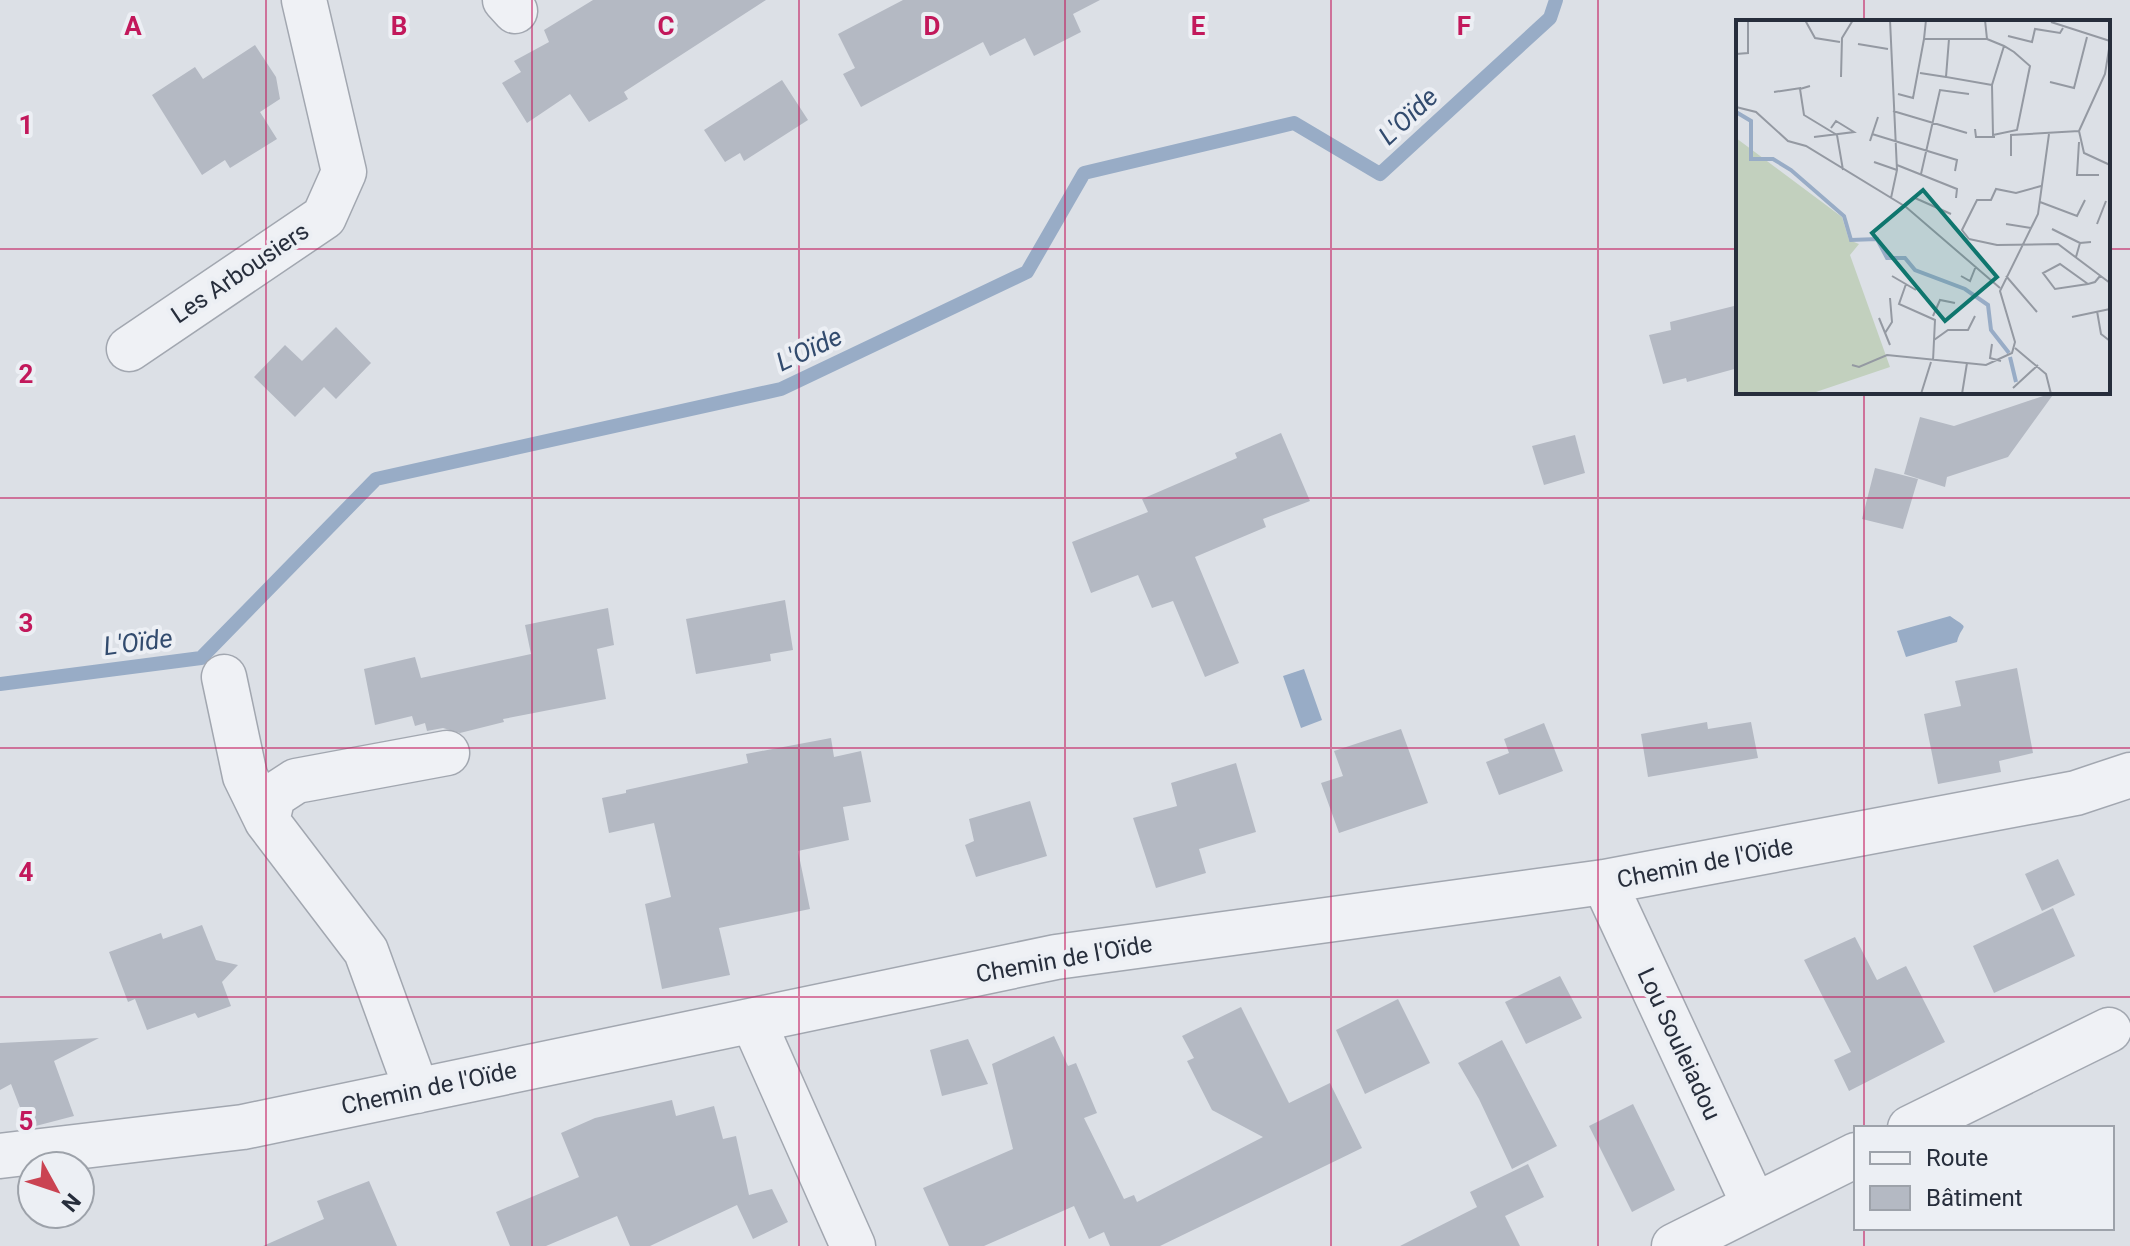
<svg xmlns="http://www.w3.org/2000/svg" width="2130" height="1246" font-family="Roboto,sans-serif">
	<style>
		.water { fill: #98acc6 }
		.lines { fill: none; stroke-linecap: round; stroke-linejoin: round }
		.stream { stroke: #98acc6; stroke-width: 14 }
		.building { fill: #b4b9c3 }
		.minor-casing { stroke: #a2a7b0; stroke-width: 47 }
		.minor { stroke: #eff1f5; stroke-width: 44 }
		.grid { fill: none; stroke: #c2185b; stroke-width: 2; stroke-opacity: 0.55 }
		.labels { text-anchor: middle; dominant-baseline: central; stroke-width: 8; stroke-linejoin: round; paint-order: stroke }
		.street-label { font-size: 24px; fill: #272e3c; stroke: #eceff4 }
		.water-label { font-size: 26px; font-style: italic; fill: #324b6e; stroke: #eceff4 }
		.inset-river { fill: none; stroke: #98acc6; stroke-width: 4 }
		.inset-road { fill: none; stroke: #9499a2; stroke-width: 2 }
		.view { fill: #0f766e; fill-opacity: 0.15; stroke: #0f766e; stroke-width: 4 }
		.inset-edge { fill: none; stroke: #272e3c; stroke-width: 4 }
		.grid-label { font-size: 26px; text-anchor: middle; font-weight: bold; fill: #c2185b; stroke: #eceff4; stroke-width: 8; stroke-linejoin: round; paint-order: stroke }
	</style>
	<rect width="100%" height="100%" fill="#dce0e6"/>
	<path class="water" d="M1950,616C1972,631 1962,622 1957,642L1906,657L1897,631Z
		M1304,669L1322,720L1301,728L1283,676Z"/>
	<g class="lines">
		<path class="stream" d="M0,684L201,658L376,479L781,389L1027,272L1084,173L1294,123L1380,174L1550,18L1556,0"/>
	</g>
	<path class="building" d="M593,0H766L624,92L628,99L589,122L570,94L527,123L502,83L521,72L514,61L549,42L544,30Z
		M903,0H1100L1073,14L1081,32L1034,56L1025,38L990,56L983,42L861,107L843,74L855,68L838,34Z
		M255,45L276,77L280,99L260,112L277,139L230,168L225,160L202,175L152,95L195,67L203,79Z
		M782,80L808,120L744,161L740,153L725,162L704,130Z
		M1738,305V368L1687,382L1686,378L1663,384L1649,335L1671,330L1670,322Z
		M336,327L371,363L336,399L324,387L295,417L254,377L285,345L302,361Z
		M2055,392L2008,457L1947,477L1945,487L1904,474L1920,417L1954,426Z
		M1281,433L1310,501L1263,519L1266,527L1195,557L1239,663L1205,677L1173,601L1152,608L1138,575L1091,593L1072,542L1148,512L1142,499L1237,458L1235,453Z
		M1575,435L1585,473L1544,485L1532,446Z
		M1875,468L1918,479L1903,529L1862,519Z
		M785,600L793,650L770,654L771,661L696,674L686,619Z
		M608,608L614,645L597,649L606,699L503,719L504,722L460,733L443,728L427,731L425,723L415,726L412,716L375,725L364,669L415,657L421,678L531,654L525,625Z
		M2017,668L2033,753L1999,761L2001,772L1938,784L1924,714L1961,706L1955,681Z
		M1707,722L1708,729L1751,722L1758,758L1648,777L1641,734Z
		M1544,723L1563,771L1499,795L1486,762L1509,753L1504,739Z
		M1401,729L1428,803L1339,833L1321,783L1343,776L1334,751Z
		M831,738L834,757L861,751L871,802L843,807L849,840L798,851L810,909L719,928L730,975L662,989L645,904L671,897L654,823L609,833L602,798L626,793V790L748,763L746,754Z
		M1236,763L1256,832L1199,849L1206,873L1156,888L1133,818L1177,806L1171,783Z
		M1030,801L1047,856L976,877L965,845L974,841L969,819Z
		M2058,859L2075,895L2042,911L2025,874Z
		M2053,908L2075,956L1994,993L1973,946Z
		M202,925L216,960L238,965L222,982L231,1006L198,1018L195,1013L147,1030L135,999L128,1002L109,952L161,933L163,939Z
		M1855,937L1877,980L1906,966L1945,1042L1849,1091L1834,1060L1851,1052L1804,960Z
		M1560,976L1582,1018L1526,1044L1505,1002Z
		M1398,999L1430,1063L1365,1094L1336,1030Z
		M1241,1007L1289,1103L1330,1083L1362,1148L1160,1246H1110L1104,1232L1089,1239L1074,1206L984,1246H949L923,1188L1013,1149L992,1064L1054,1036L1068,1066L1076,1063L1087,1089L1097,1113L1084,1118L1124,1199L1134,1195L1137,1202L1263,1137L1212,1110L1187,1061L1194,1058L1182,1036Z
		M99,1038L54,1061L74,1116L28,1128L11,1084L0,1090V1043Z
		M968,1039L988,1084L942,1096L930,1050Z
		M1502,1040L1557,1146L1512,1169L1479,1099L1458,1063Z
		M672,1100L676,1116L714,1106L723,1139L736,1136L749,1195L772,1189L788,1222L753,1239L737,1205L650,1246H630L617,1216L546,1246H510L496,1212L579,1177L561,1133L595,1118Z
		M1633,1104L1675,1190L1632,1212L1589,1126Z
		M1528,1164L1544,1197L1505,1216L1520,1246H1400L1477,1207L1470,1192Z
		M369,1181L397,1246H263L324,1219L317,1201Z"/>
	<g class="lines">
		<defs>
			<path id="minor" d="M505,0L515,11
				M129,349L324,217L344,172L304,0
				M224,677L245,776L267,821
				M1604,882L1754,1205
				M753,1021L853,1246
				M417,1091L366,951L267,821L273,796L296,781L447,753
				M1910,1128L2109,1030
				M0,1156L243,1127L1056,957L1604,882L2076,793L2130,775
				M1674,1246L1856,1155"/>
		</defs>
		<use href="#minor" class="minor-casing"/>
		<use href="#minor" class="minor"/>
	</g>
	<path class="grid" d="M266,0V1246M532,0V1246M799,0V1246M1065,0V1246M1331,0V1246M1598,0V1246M1864,0V22M0,249H1738M2108,249H2130M1864,392V1128M0,498H2130M0,748H2130M0,997H2130M1864,1228V1246"/>
	<g class="labels">
		<g class="street-label">
			<text transform="translate(240 273) rotate(-34)">Les Arbousiers</text>
			<text transform="translate(1705 863) rotate(-11)">Chemin de l'Oïde</text>
			<text transform="translate(1064 959) rotate(-10)">Chemin de l'Oïde</text>
			<text transform="translate(1679 1044) rotate(65)">Lou Souleiadou</text>
			<text transform="translate(429 1088) rotate(-12)">Chemin de l'Oïde</text>
		</g>
		<g class="water-label">
			<text transform="translate(1408 116) rotate(-43)">L'Oïde</text>
			<text transform="translate(809 349) rotate(-25)">L'Oïde</text>
			<text transform="translate(138 642) rotate(-7)">L'Oïde</text>
		</g>
	</g>
	<g transform="translate(1736 20)">
		<rect width="374" height="374" fill="#dce0e6"/>
		<path d="M0,118L106,197L113,220L123,224L114,235L154,347L74,374H0Z" fill="#c2d0be"/>
		<path class="inset-river" d="M0,92L15,101V139H37L55,150L108,196L115,220L141,219L151,238H169L179,250L229,269L252,285L255,310L273,333M274,337L280,362"/>
		<path class="inset-road" d="M69,0L79,18L104,22M154,0L161,150L155,178M190,0L188,19H251L249,0M315,2L374,21M272,16L296,22L299,9L324,13L327,8M213,19L210,57L256,65M251,19L268,26L278,32L294,46L281,110L257,115L256,65L268,26M122,24L152,29M0,34L12,33V0M184,53L210,57M105,57L106,18L117,0M314,62L338,68L351,17M74,66L64,69L68,95L101,115L107,150M38,72L65,68M162,74L177,78L188,19M0,87L20,92L52,121L70,126L170,187L264,268M157,91L231,113M239,109L240,117H259M343,111L369,54L374,23M343,111L348,133L374,145M136,114L221,140L219,151M78,117L118,112L100,101L95,108M134,121L142,97M343,122L341,155H363M275,136V115L343,111M138,142L161,150M161,145L221,169L220,178M185,154L204,70L233,74M179,178L215,194M304,182L341,196L349,180M270,204L295,208M361,204L370,181M316,209L344,223M233,219L261,225L322,224L374,263M233,219L226,210L241,180H255L260,169L280,173L305,166M340,237L344,223L355,222M156,256L180,270M225,256L234,261L240,246M270,256L301,292M170,264L163,284L199,300L197,341M352,264L324,244L307,253L319,269L352,264L359,262L364,256M361,291L365,314L374,321M197,296L204,280L219,283M336,297L374,289M143,298L154,325M149,313L156,302L154,278M198,320L212,310H232L239,296M256,324L254,338L265,341M279,328L310,354L315,374M116,345L123,347L151,335L250,345L276,333L279,322L264,271L302,194L313,114M277,368L302,345M185,374L195,342M226,374L231,343"/>
		<path class="view" d="M187,170L261,257L209,301L136,213Z"/>
		<rect width="374" height="374" class="inset-edge"/>
	</g>
	<g class="grid-label">
		<text x="133" y="35">A</text>
		<text x="399" y="35">B</text>
		<text x="666" y="35">C</text>
		<text x="932" y="35">D</text>
		<text x="1198" y="35">E</text>
		<text x="1464" y="35">F</text>
		<text x="26" y="134">1</text>
		<text x="26" y="383">2</text>
		<text x="26" y="632">3</text>
		<text x="26" y="881">4</text>
		<text x="26" y="1130">5</text>
	</g>
	<rect x="1854" y="1126" width="260" height="104" fill="#eceff4" stroke="#9da2aa" stroke-width="2"/>
	<rect x="1870" y="1152" width="40" height="12" fill="#eff1f5" stroke="#9da2aa" stroke-width="2"/>
	<text x="1926" y="1166" font-size="24" fill="#272e3c">Route</text>
	<rect x="1870" y="1186" width="40" height="24" fill="#b4b9c3" stroke="#9da2aa" stroke-width="2"/>
	<text x="1926" y="1206" font-size="24" fill="#272e3c">Bâtiment</text>
	<g transform="translate(56 1190) rotate(130)"><circle r="38" fill="#eceff4" stroke="#9da2aa" stroke-width="2"/>
	<path d="M0-6L14 30L0 20L-14 30Z" fill="#ca4352"/>
	<text y="-12" font-size="22" font-weight="bold" text-anchor="middle" fill="#272e3c">N</text>
	</g>
</svg>
